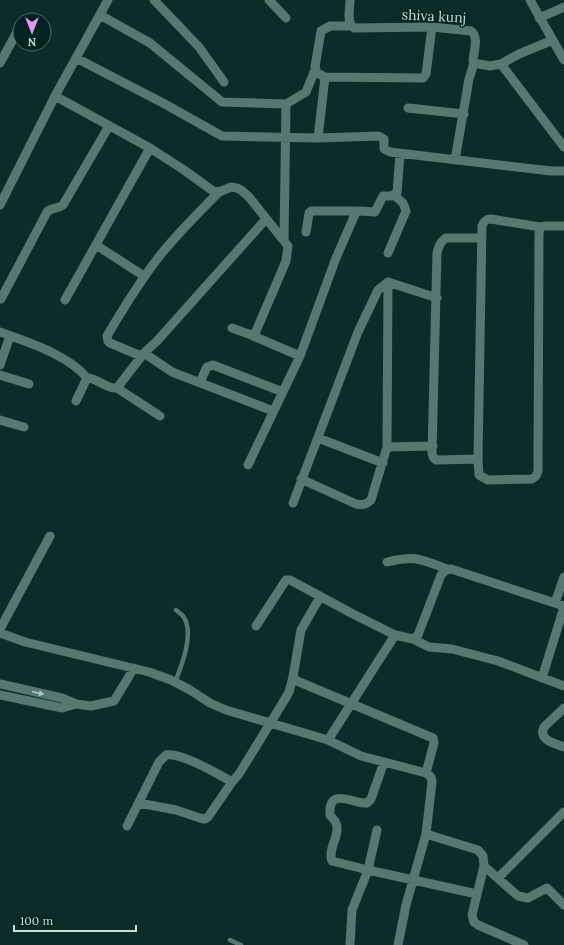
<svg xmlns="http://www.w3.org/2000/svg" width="564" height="945" font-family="Lora,serif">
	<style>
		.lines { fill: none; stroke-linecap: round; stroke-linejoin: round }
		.service { stroke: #567872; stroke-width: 4.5 }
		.minor { stroke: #567872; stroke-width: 9 }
		.oneway { fill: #aec4c1 }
		.labels { text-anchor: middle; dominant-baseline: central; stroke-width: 3; stroke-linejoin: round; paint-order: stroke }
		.street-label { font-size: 14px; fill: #ccdedb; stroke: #02231f }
	</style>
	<rect width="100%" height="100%" fill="#0b2d29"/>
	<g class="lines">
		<path class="service" d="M175,682C182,665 195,632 183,616C181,614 178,612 176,610
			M230,940L241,945"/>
		<path class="minor" d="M154,0L199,47L224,82
			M269,0L286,18
			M350,0C350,8 346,23 354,28L432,27L471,31C479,37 474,51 473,60L474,63L490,66L501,64L519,54L553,40
			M530,0L564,60
			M100,15L150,43L222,102L286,104L284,240
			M539,18L564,7
			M351,26H330L321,31L315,67L317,73L325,77L423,78L426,74L432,27
			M76,58L163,103L222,136L318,138L379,136L384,139V149L390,152L551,171H564
			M0,63L17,32
			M501,64L564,147
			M55,96L150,148
			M286,104L306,92L315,70
			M408,108L464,114
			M318,138L325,77
			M455,160L469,79L474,63
			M0,205L55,96L108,0
			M266,219L157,341L144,353L172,372L273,411
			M540,227L491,219C486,219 484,221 482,226L478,459L479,475L488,480L532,479L536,476L538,471L539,234L540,227L544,226H564
			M306,232L309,213L311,211H358
			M96,245L144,276
			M388,253L406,211L403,203L394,195
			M1,299L47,212C52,207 58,209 63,205L109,126
			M65,300L150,148L184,170L213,191L219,192L231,187L237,188L241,190L249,197L288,246L286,261L254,336L232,328
			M0,332C27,342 69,355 87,378
			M253,336L300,356L336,258L356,212L360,211L375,212L383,196H391L397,193L400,154
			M141,356L110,343L108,341L107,336C124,307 141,279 162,253C180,231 199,212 219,192
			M0,365L10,336
			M0,375L29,384
			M200,382L207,367L213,365L283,392
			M117,388L160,416
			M76,401L87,378C98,378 106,389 117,388L144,353
			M0,420L24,427
			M318,438L383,463
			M433,446L387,447L388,282L437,298
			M478,459L436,460L433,457L432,453L437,253C439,246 440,242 446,238H482
			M248,465L300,356
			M301,479L356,504C362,505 366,505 371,500L387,447
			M293,503L358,332L378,290L388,282
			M387,562C416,555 420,559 447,569
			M555,603L564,577
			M256,626L284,583L286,580H290L353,614L395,635
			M0,629L50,536
			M0,633L25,642L149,672L171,680L190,690L210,703L226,710L328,740L361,756L426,773L431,777L432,782L426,834
			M413,639L429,647L452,649L498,661L564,686
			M293,677L301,630L320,597
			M542,678L564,607
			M0,684L62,698L76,704L91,706L114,701L134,668
			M0,695L62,708L76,704
			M564,708L544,727C538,740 554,743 564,747
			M328,740L395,635L413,639L418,635L441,575L446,570L451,569L564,606
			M139,803L176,810L200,818L205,819L208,817L232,782
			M127,826L159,762L166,755C181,752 218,774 232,782L239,774L282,704L289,692L293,677L297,681L433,738L434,743L426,773
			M377,830L368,870L332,861C327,849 341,835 336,823C335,820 332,818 330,815C328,785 355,805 367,803L371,799L384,762
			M484,866L472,915L474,922L478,925L524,945
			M498,878L564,812
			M350,945L352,910L368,870L477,894
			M398,945L406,905L426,834L478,850L483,856L484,866L518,896L528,898L547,888L564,905"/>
	</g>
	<defs><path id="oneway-solid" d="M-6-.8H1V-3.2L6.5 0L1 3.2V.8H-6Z"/></defs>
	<use class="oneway" href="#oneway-solid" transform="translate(38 693) rotate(13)"/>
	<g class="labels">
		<g class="street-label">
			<text transform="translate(434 16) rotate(3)">shiva kunj</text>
		</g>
	</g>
	<g transform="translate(32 32) rotate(180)"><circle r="19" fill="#02231f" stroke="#536e6a"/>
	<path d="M0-3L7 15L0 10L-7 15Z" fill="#df98f2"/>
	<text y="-6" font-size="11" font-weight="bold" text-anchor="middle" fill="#ccdedb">N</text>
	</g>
	<path d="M14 925v6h122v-6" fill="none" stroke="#ccdedb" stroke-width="2"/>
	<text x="20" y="925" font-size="12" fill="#ccdedb" stroke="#02231f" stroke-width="3" paint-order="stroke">100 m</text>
</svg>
